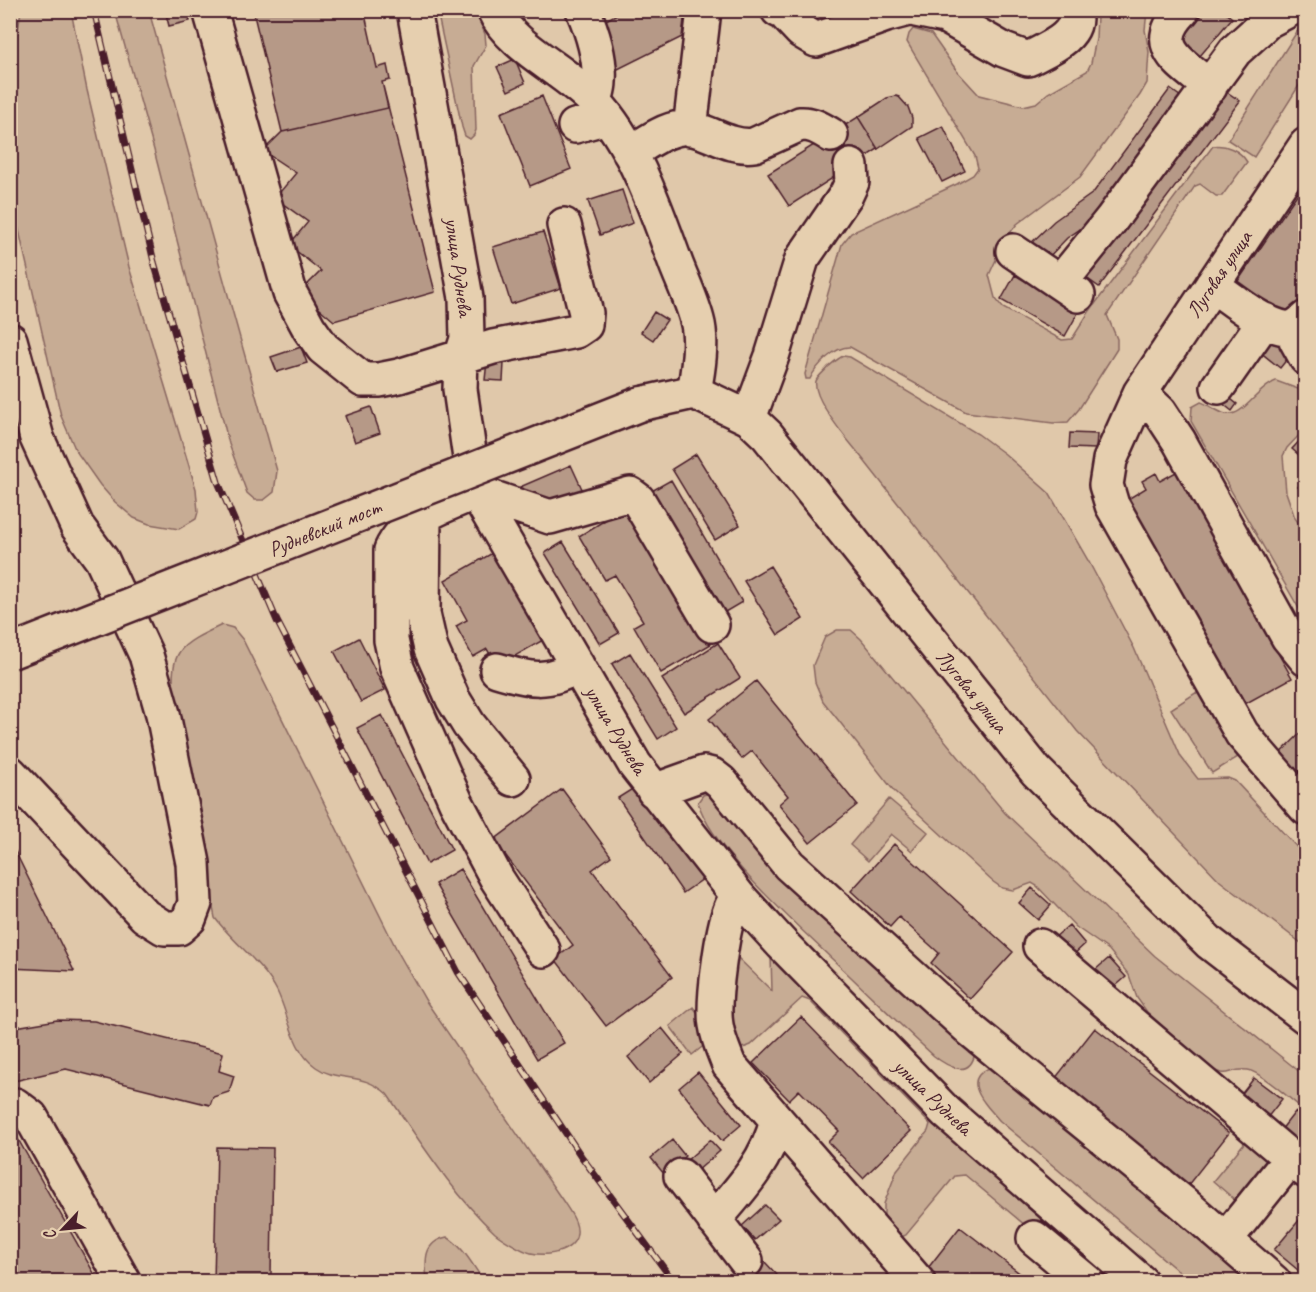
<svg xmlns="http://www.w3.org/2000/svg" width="1316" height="1292" font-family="Caveat,sans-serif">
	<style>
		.green { fill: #c7ac94; stroke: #886660; stroke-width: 1.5 }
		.building { fill: #b69987; stroke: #4a1f2b; stroke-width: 1.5 }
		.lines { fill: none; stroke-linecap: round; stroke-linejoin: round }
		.minor-casing { stroke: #4a1f2b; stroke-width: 38 }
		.major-casing { stroke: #4a1f2b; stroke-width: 38 }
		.minor { stroke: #e6cfaf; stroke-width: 33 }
		.major { stroke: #e6cfaf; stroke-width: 33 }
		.rail-casing { stroke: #4a1f2b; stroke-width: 7 }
		.rail { stroke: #e6cfaf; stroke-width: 4.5; stroke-dasharray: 14; stroke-linecap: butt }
		.major-bridge-casing { stroke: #4a1f2b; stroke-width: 38; stroke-linecap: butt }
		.major-bridge { stroke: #e6cfaf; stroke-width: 33 }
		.labels { text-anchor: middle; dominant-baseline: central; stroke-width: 4.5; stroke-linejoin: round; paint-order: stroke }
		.street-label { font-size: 21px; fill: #4a1f2b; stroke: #e6cfaf }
	</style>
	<rect width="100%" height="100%" fill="#e0c8aa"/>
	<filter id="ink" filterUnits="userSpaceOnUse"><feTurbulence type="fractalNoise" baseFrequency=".0167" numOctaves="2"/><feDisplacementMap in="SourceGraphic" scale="12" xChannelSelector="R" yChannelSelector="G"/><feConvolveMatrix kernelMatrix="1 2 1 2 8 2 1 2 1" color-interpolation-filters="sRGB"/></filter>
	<g filter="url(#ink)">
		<path class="green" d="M21,11H71L87,90L129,267L196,489L198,512L196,519L179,529L149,524L134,518L115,502L100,485L76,451L61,416L11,195L10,77Z
			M115,11H149L277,471L274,492L264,500H255L247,493L229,444L154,150Z
			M437,11H475L485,34L486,45L474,66L476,130L474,135L470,139L465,136L462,127Z
			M1095,11H1147L1145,30L1149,52L1148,66L1147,83L1140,95L1080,177L1017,224L1006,238L989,275L995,298L1003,308L1062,340L1072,339L1089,312L1213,146C1225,144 1240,150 1247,162L1222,196H1216L1200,184L1195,186L1107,315L1117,339V349L1079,409L1068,422L1053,423L966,412L850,347C835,346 816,366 810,379H806L805,374L842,244L851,233L957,184L973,175L978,168L975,156L907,42L909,34L913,29L931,34L957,71L979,95L1023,106L1036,103L1048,93L1087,71L1091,63L1096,39L1097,16Z
			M1305,19V76L1254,157L1228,140Z
			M843,356L850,357L978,434L1005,454L1049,493L1089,562L1134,648L1181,757L1198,779L1228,778L1235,781L1305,856V946L1220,881L1077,731L855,449C845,437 812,397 816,381C818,376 825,371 828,367C833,363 837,359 843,356Z
			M1276,381L1298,389L1305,385V429L1287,448L1283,456L1286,492L1295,518L1305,532V619L1191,421L1192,407L1201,402C1210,405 1217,412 1226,414C1243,418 1257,388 1276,381Z
			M222,625L233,628L243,640L399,954L426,1001L563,1201C567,1207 572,1214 575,1221C586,1249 552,1258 531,1253C522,1251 501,1238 495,1233C452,1193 420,1141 387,1094C362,1071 338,1083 316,1067C292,1051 289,1015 277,991C264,965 233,942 215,918L174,701C170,650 177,646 222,625Z
			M837,630H851L861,639L1005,813L1155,956L1305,1076V1111C1294,1102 1261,1072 1248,1070C1229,1067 1230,1081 1208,1067L1147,1012L1137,998L1129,975L1109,950L1076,927L1037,886L1032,883L1013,890L1002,888L992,881L894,791L839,721L823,701L815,682L813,665L825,637Z
			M1197,692L1238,757L1212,773L1171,709Z
			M709,793L975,1053C970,1079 948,1067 934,1056C899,1024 865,990 831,958C794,922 711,849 698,802L703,795Z
			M889,799L928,832L912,851L891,834L868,861L850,845Z
			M774,955L1129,1281H1092L965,1175L955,1176L906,1235L899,1238L884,1220V1204L897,1170L928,1131L930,1124L810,1001L802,998L751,1045C742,1049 738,1049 729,1044L730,989L736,956L772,991L771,957Z
			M693,1007L716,1036L692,1055L670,1026Z
			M999,1065L1260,1281H1190L1000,1121C983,1102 956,1075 999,1065Z
			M1245,1142L1275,1166L1242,1206L1213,1181Z
			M447,1237C463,1246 473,1266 484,1281H427C425,1261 423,1242 447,1237Z"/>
		<path class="building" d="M165,10H187L190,21L169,26Z
			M364,10L377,68L387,65L390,80L382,82L435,292L334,321L300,292L321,271L289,245L308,222L275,198L296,173L263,151L282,132L253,11Z
			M364,10L377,68L387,65L390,80L382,82L388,108L282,132L253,11Z
			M624,10H685L682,37L618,69L597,25Z
			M802,10H834L808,23Z
			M1206,10H1223L1232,18L1200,56L1181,40Z
			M515,59L525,83L508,91L497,67Z
			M1221,88L1240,101L1099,287L1081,274Z
			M1170,89L1188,102L1105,212L1067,238L1044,262L1029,245L1054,221L1093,193Z
			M542,96L571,169L530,186L501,113Z
			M896,96L899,97L908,107L912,118V126L878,149L858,117L887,98Z
			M858,117L878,149L789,206L768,174Z
			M943,126L965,171L942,182L919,138Z
			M1306,181V305L1293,323L1236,284Z
			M622,190L633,223L600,235L588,201Z
			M543,232L561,288L511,304L493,247Z
			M1015,275L1079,311L1065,336L1001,300Z
			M654,312L667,320L653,340L641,332Z
			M1271,335L1292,353L1280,368L1259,351Z
			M301,347L307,363L277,372L271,357Z
			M487,361L504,363L503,381L485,380Z
			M1222,392L1237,404L1232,411L1217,399Z
			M371,407L380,433L355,442L345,416Z
			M1070,433L1097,434L1096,449L1069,448Z
			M1306,434V461L1292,449Z
			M696,454L740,525L715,540L672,469Z
			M571,465L583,491L552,504L521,501L520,487Z
			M1176,472L1292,678L1243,705L1128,499L1146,488L1142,481L1156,473L1160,481Z
			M1306,479V494L1298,487Z
			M671,480L742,602L720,615L648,493Z
			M630,505L711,644L661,673L634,626L643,621L615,575L605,580L579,536Z
			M563,542L619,633L600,644L545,553Z
			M496,551L545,639L497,666L487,649L473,657L456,626L467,620L445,580Z
			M770,566L803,619L778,635L744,581Z
			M359,638L385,690L361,702L334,651Z
			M718,643L740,678L684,713L662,679Z
			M630,653L676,727L658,739L612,664Z
			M756,681L857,805L810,843L779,804L788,796L752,751L742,759L709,719Z
			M382,715L452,850L427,864L357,728Z
			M1306,728V791L1274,759Z
			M637,786L703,879L683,893L618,798Z
			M562,789L611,856L592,870L672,977L606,1026L555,959L573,945L494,840Z
			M894,844L1013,952L970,999L931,963L939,953L899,917L890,927L851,891Z
			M12,845L74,971L10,968V846Z
			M460,869L564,1043L537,1059L435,884Z
			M1032,888L1051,905L1038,920L1019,903Z
			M1069,925L1085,944L1071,957L1054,938Z
			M1109,958L1126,977L1111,990L1095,970Z
			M801,1017L911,1131L863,1178L828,1142L839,1131L799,1090L789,1100L753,1063Z
			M57,1020L94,1021L223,1053L219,1071L234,1076L229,1092L213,1097L210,1105L66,1069L14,1081L10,1066V1028Z
			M662,1028L683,1054L649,1083L628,1057Z
			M1095,1028L1229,1133L1188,1185L1054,1080Z
			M698,1072L741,1125L722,1141L679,1088Z
			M1254,1078L1282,1099L1267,1118L1240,1096Z
			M1295,1112L1306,1120V1150L1281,1130Z
			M10,1125L99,1282H10Z
			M672,1140L685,1156L664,1174L651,1158Z
			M710,1140L720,1151L697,1171L687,1160Z
			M217,1147L273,1148L271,1275L299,1276V1282H214Z
			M765,1205L779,1219L755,1240L742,1226Z
			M1306,1212V1273L1304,1275L1274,1250Z
			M960,1227L1031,1282H927L921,1277Z
			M764,1261L777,1275L769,1282H748L744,1277Z"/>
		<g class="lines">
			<defs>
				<path id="minor" d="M210,10L290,293L309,328L323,348L363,380H379L399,376L493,347L576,331L585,325L586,313L564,225
					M414,10L466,298L467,339L461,358L460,389L473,479L476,492L635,765L739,897L782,944L946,1112L1141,1282
					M494,10C510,47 567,71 595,102C635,145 656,210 676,264C683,282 692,301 697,320C703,341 698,371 694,392
					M583,10C592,31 601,60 599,82C599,89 596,96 595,102
					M778,10L784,13L801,31L816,40L886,15L905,10
					M916,10L945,16L1004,50L1028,59C1045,50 1084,36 1073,10
					M1183,10C1147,47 1182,63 1210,87
					M575,126L607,117
					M690,129L704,10
					M1306,145L1140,393L1110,460L1106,485L1112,505L1242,734L1306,808
					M630,153C645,144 663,130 681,128C702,125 727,149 754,145L800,124C812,123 821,129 831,135
					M1013,251L1078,295
					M1060,283L1111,220L1235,51L1268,21L1289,10
					M1212,285C1231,298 1263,325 1285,328C1293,329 1300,324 1306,318
					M1293,327L1296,340L1306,358
					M10,340L37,438L77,526L102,560L146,655L163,714L193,863L195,903L189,919L179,928H164L145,916L10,773
					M1218,387L1265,320
					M1140,393L1160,412L1179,441L1288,637L1306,659
					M749,418L772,356L802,259L846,195L852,182L851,166
					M424,516L423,614L431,649L453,699L469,725L513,779
					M497,670C527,679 550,685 577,665
					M654,791L704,773L712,775L721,782L789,865L972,1031L1182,1202L1274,1282
					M739,897C736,901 732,904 731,908C722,929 712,1003 716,1025C718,1039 724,1052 729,1065L918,1282
					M1040,946L1306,1171
					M543,950L497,879L456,802L397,668L391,640V550C406,517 445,506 476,492L550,517L630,494L638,500L712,625
					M10,1105H15L31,1117L124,1282
					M681,1176L746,1261
					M714,1220C741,1189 768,1160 777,1120
					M1034,1238L1087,1282
					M1226,1239L1279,1173"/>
				<path id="major" d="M640,404L694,392L749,418L767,435L1036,771L1210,943L1306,1017"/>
			</defs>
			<use href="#minor" class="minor-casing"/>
			<use href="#major" class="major-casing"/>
			<use href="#minor" class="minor"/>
			<use href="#major" class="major"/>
			<defs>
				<path id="rail" d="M94,10L154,262L218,482L277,621L458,972L581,1156L674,1282"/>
			</defs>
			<use href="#rail" class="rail-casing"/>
			<use href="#rail" class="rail"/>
			<defs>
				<path id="major-bridge" d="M10,652L640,404"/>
			</defs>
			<use href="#major-bridge" class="major-bridge-casing"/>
			<use href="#major-bridge" class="major-bridge"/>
		</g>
	</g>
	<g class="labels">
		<g class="street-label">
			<text transform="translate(459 267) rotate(82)">улица Руднева</text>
			<text transform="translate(1219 274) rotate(-56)">Луговая улица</text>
			<text transform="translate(325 528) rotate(-22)">Рудневский мост</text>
			<text transform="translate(972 691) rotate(51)">Луговая улица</text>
			<text transform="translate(616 730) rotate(59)">улица Руднева</text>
			<text transform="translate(933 1097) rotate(44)">улица Руднева</text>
		</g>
	</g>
	<rect width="1316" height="1292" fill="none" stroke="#e6cfaf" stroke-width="36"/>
	<rect x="18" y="18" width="1280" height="1256" fill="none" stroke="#4a1f2b" stroke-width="2" filter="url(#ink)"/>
	<g transform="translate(63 1229) rotate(244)" stroke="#e6cfaf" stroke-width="4.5" paint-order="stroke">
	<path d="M0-4.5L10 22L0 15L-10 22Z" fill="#4a1f2b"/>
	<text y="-9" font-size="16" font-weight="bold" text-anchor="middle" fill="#4a1f2b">С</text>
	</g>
</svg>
